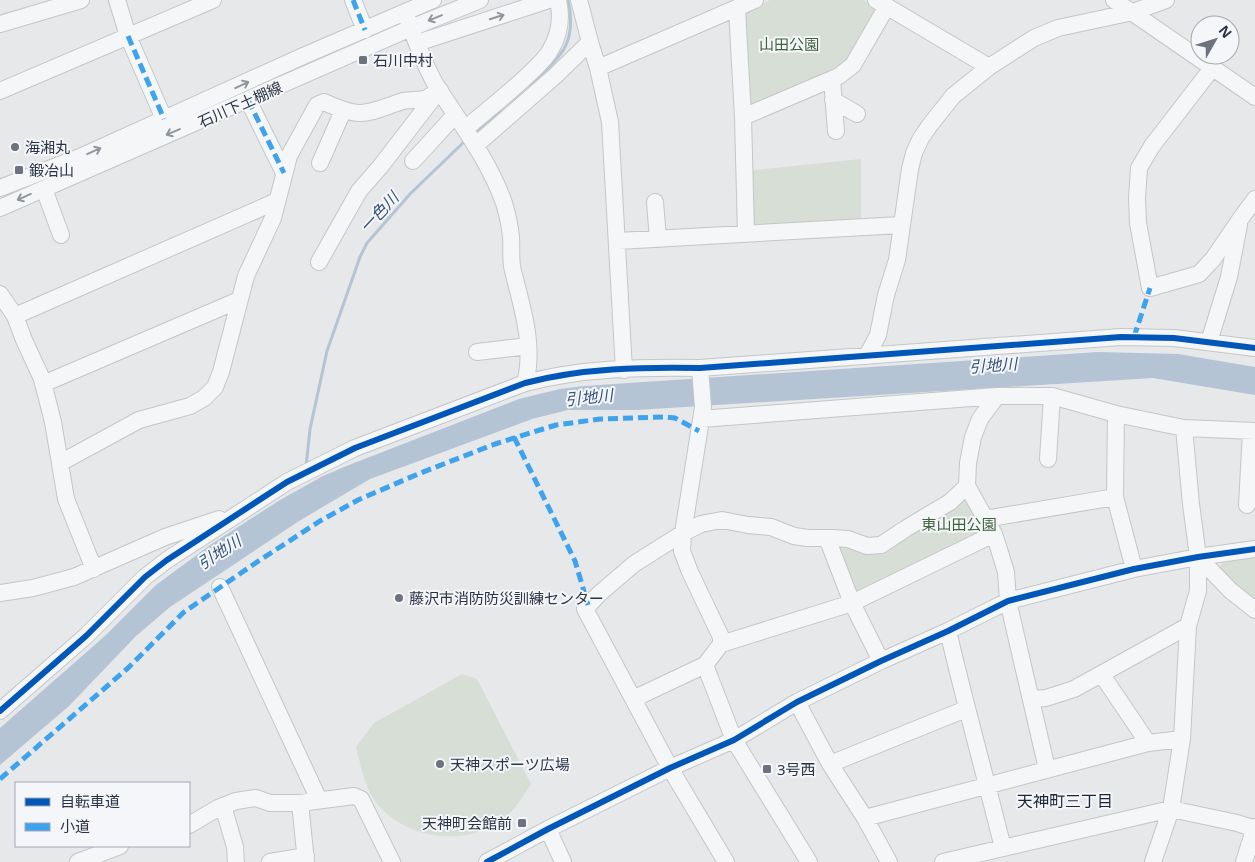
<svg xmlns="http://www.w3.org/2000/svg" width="1255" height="862" font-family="'Noto Sans','Noto Sans JP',sans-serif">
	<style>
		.green { fill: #d6ded6 }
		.water { fill: #b4c4d5 }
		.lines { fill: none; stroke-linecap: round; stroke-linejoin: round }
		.stream { stroke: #b4c4d5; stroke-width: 3 }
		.minor-casing { stroke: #c4c6c8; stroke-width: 18 }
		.minor { stroke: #f5f6f7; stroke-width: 16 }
		.quiet { stroke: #3ea3ec; stroke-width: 5; stroke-dasharray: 10 5; stroke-linecap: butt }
		.cycleway-casing { stroke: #f4f6f9; stroke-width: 9 }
		.cycleway { stroke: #0057b8; stroke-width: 6 }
		.oneway { stroke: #90959e }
		.poi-dot { fill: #6c737f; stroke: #f4f6f9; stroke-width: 2 }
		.labels { text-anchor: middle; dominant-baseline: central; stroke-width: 4; stroke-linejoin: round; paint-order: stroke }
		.park-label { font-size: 15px; fill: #3f6138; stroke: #f4f6f9 }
		.poi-label { font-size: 15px; fill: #2b3445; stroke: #f4f6f9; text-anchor: start }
		.street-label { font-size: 15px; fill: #2b3445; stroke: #f4f6f9 }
		.water-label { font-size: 16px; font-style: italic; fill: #34527a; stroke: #f4f6f9 }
		.neighbourhood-label { font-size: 16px; fill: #1d2536; stroke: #f4f6f9 }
	</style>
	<rect width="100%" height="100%" fill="#e6e8ea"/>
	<path class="green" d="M770,0H863L874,7L876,13L842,69L772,100L747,106L744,12Z
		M861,159V227L746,234L744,171Z
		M967,486L994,534L852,603L827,538L867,546Z
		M1255,558V605L1219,569L1224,560Z
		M462,674L477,679L531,784C521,799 512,815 496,824C458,847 402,837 375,801C364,785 361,765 356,747L374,723Z"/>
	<path class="water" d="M1098,352L1178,354L1255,367V395L1153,378L637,410H568L532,419L370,479L299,521L170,607L136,636L69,706L0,765V728L106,635L156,585L213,543L280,500L323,476L349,465L519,399L560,389L584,386Z"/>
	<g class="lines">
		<path class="stream" d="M529,85C560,58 578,44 568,0
			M474,133L500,111
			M306,467L310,429L327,351L360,257L367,243L410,194L466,140"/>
		<defs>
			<path id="minor" d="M117,0L128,36L164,119
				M353,0L365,30
				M876,0L989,67
				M1114,0L1255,97
				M737,9L743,117L746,234
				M407,18C415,38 425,67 436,85C460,123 489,160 504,203C507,213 510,226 511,237C512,248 510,260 513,271C522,307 535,346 525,383
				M0,24L81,0
				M590,42L598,68L610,122L624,370
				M417,43L549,0
				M1213,67L1152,146L1139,168L1137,198L1138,223L1150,288L1199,274L1213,259L1241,218L1255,199
				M598,68L755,0
				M832,79L836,131
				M0,91L213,0
				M248,100L284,173
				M833,100L857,114
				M743,117L839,76L853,65L887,6
				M465,129C486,111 508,94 528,75C536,67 546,59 551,49C560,33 562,17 558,0
				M476,145L555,76L590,42L579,0
				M413,161L455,115
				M320,163L343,111
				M0,188L80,157L301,57L433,0
				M44,189L61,235
				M655,202L658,239
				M0,208L411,28L480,0
				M618,241L901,225
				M319,262L359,191L380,167L437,93
				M0,294L15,316L24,340L42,379L53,422L66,499L94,569
				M15,316L277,201
				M1209,342L1229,277L1239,225
				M477,352L528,346
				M867,356L878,335L886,295L897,260L910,169L914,153L921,138L930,125L953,96L989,67L1034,38L1058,28L1133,12L1166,0
				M43,384L239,300
				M997,396L980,419L973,437L968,463L967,486L994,534L998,546L1006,572L1008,601L1047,769
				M1116,414L1115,497L1134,569
				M701,419L997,396H1052L1116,414L1184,428L1255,431
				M1048,459L1052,396
				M60,463L139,420L190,406L204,398L215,387L221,372L246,276L273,218L289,156L317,105L324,102C363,120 366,113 403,101C411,99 420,101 427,98C431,96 436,92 440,90
				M1247,505L1251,431
				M985,519L1115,497
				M827,538L852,603L881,661
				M1198,557L1231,591L1255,610
				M220,587L319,800
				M0,593L33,588L74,577L165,537L219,519
				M948,631C965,704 985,775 1003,848
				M721,644L852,603L994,534
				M705,665L734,740L809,862
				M1102,675L1148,743
				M633,699L705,665L721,644V637L690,572L682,551L683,533L703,407L700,368
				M1031,699L1046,698L1074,689L1188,626
				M797,702L830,764L865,818L889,862
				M0,711L86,636L145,577L167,560L287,482L355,448L525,383C582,368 642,367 700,368L1121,337L1174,338L1255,348
				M830,764L966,709
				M300,803L306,862
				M223,806L235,847L236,862
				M865,818L1148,743L1182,739
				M189,825L218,808L236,801L256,798L270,803H300L354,796L361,799L392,862
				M548,829L563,862
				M78,862L120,846
				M270,862L306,856
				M487,862L548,829L670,768L734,740L797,702L881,661L948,631L1008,601L1134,569L1198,557L1255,549
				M726,862L670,768L585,609L599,594L634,564L683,533L701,524L722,520L748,525L771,527L794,536L808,538H834L848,539L867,546L881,545L905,529L950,502L967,486
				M943,862L1171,809L1237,823L1255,829
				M1153,862L1171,809L1182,739L1188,626L1198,591V557L1191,504L1184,428
				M1244,862L1255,827"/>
		</defs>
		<use href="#minor" class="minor-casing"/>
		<use href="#minor" class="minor"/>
		<path class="quiet" d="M353,0L365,30
			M128,36L164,119
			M248,100L284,173
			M1134,337L1150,288
			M514,437L575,561L588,605
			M0,779L128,668L184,612L257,562L320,521L358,500L418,474L495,444L556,425L600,419L665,417L675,418L699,431"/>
		<defs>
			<path id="cycleway" d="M0,711L86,636L145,577L167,560L287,482L355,448L525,383C582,368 642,367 700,368L1121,337L1174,338L1255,348
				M487,862L548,829L670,768L734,740L797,702L881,661L948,631L1008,601L1134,569L1198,557L1255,549"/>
		</defs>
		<use href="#cycleway" class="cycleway-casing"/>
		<use href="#cycleway" class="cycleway"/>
	</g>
	<defs><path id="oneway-shaft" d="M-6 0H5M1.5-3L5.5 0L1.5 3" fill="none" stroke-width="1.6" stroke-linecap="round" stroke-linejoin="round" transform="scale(1.25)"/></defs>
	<g class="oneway">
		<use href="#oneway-shaft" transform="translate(497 17) rotate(-18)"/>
		<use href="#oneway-shaft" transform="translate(435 18) rotate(158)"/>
		<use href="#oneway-shaft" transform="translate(242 85) rotate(-25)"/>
		<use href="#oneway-shaft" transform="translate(173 132) rotate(157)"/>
		<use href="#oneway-shaft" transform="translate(94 151) rotate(-24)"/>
		<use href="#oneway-shaft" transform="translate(24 197) rotate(156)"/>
	</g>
	<g class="poi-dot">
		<rect x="358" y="55" width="10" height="10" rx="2.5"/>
		<circle cx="15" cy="147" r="5"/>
		<rect x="14" y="165" width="10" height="10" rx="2.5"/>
		<circle cx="399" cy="598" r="5"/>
		<circle cx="440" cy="764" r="5"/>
		<rect x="762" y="764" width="10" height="10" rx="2.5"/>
		<rect x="517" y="818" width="10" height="10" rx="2.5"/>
	</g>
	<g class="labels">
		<g class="park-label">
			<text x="789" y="44">山田公園</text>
			<text x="959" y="524">東山田公園</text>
		</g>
		<g class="poi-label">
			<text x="373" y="60">石川中村</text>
			<text x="25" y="147">海湘丸</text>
			<text x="29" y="170">鍛冶山</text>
			<text x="409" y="598">藤沢市消防防災訓練センター</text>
			<text x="450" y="764">天神スポーツ広場</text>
			<text x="777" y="769">3号西</text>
			<text x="512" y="823" text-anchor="end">天神町会館前</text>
		</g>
		<g class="street-label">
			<text transform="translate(240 104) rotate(-24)">石川下土棚線</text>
		</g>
		<g class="water-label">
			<text transform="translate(379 212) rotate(-47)">一色川</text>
			<text transform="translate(993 365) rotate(-4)">引地川</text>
			<text transform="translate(589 397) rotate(-6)">引地川</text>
			<text transform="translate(219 552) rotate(-33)">引地川</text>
		</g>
		<g class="neighbourhood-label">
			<text x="1065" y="801">天神町三丁目</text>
		</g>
	</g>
	<rect x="15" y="782" width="175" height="65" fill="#f4f6f9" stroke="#a4a8b1"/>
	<rect x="25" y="798" width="25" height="8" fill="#0057b8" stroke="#a4a8b1"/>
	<text x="60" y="807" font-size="15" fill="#2b3445">自転車道</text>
	<rect x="25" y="823" width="25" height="8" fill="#3ea3ec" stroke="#a4a8b1"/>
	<text x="60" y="832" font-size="15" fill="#2b3445">小道</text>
	<g transform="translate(1215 40) rotate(51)"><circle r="24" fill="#f4f6f9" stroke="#a4a8b1"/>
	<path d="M0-4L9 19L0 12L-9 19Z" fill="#6c737f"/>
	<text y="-8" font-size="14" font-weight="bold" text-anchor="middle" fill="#2b3445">N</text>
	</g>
</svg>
